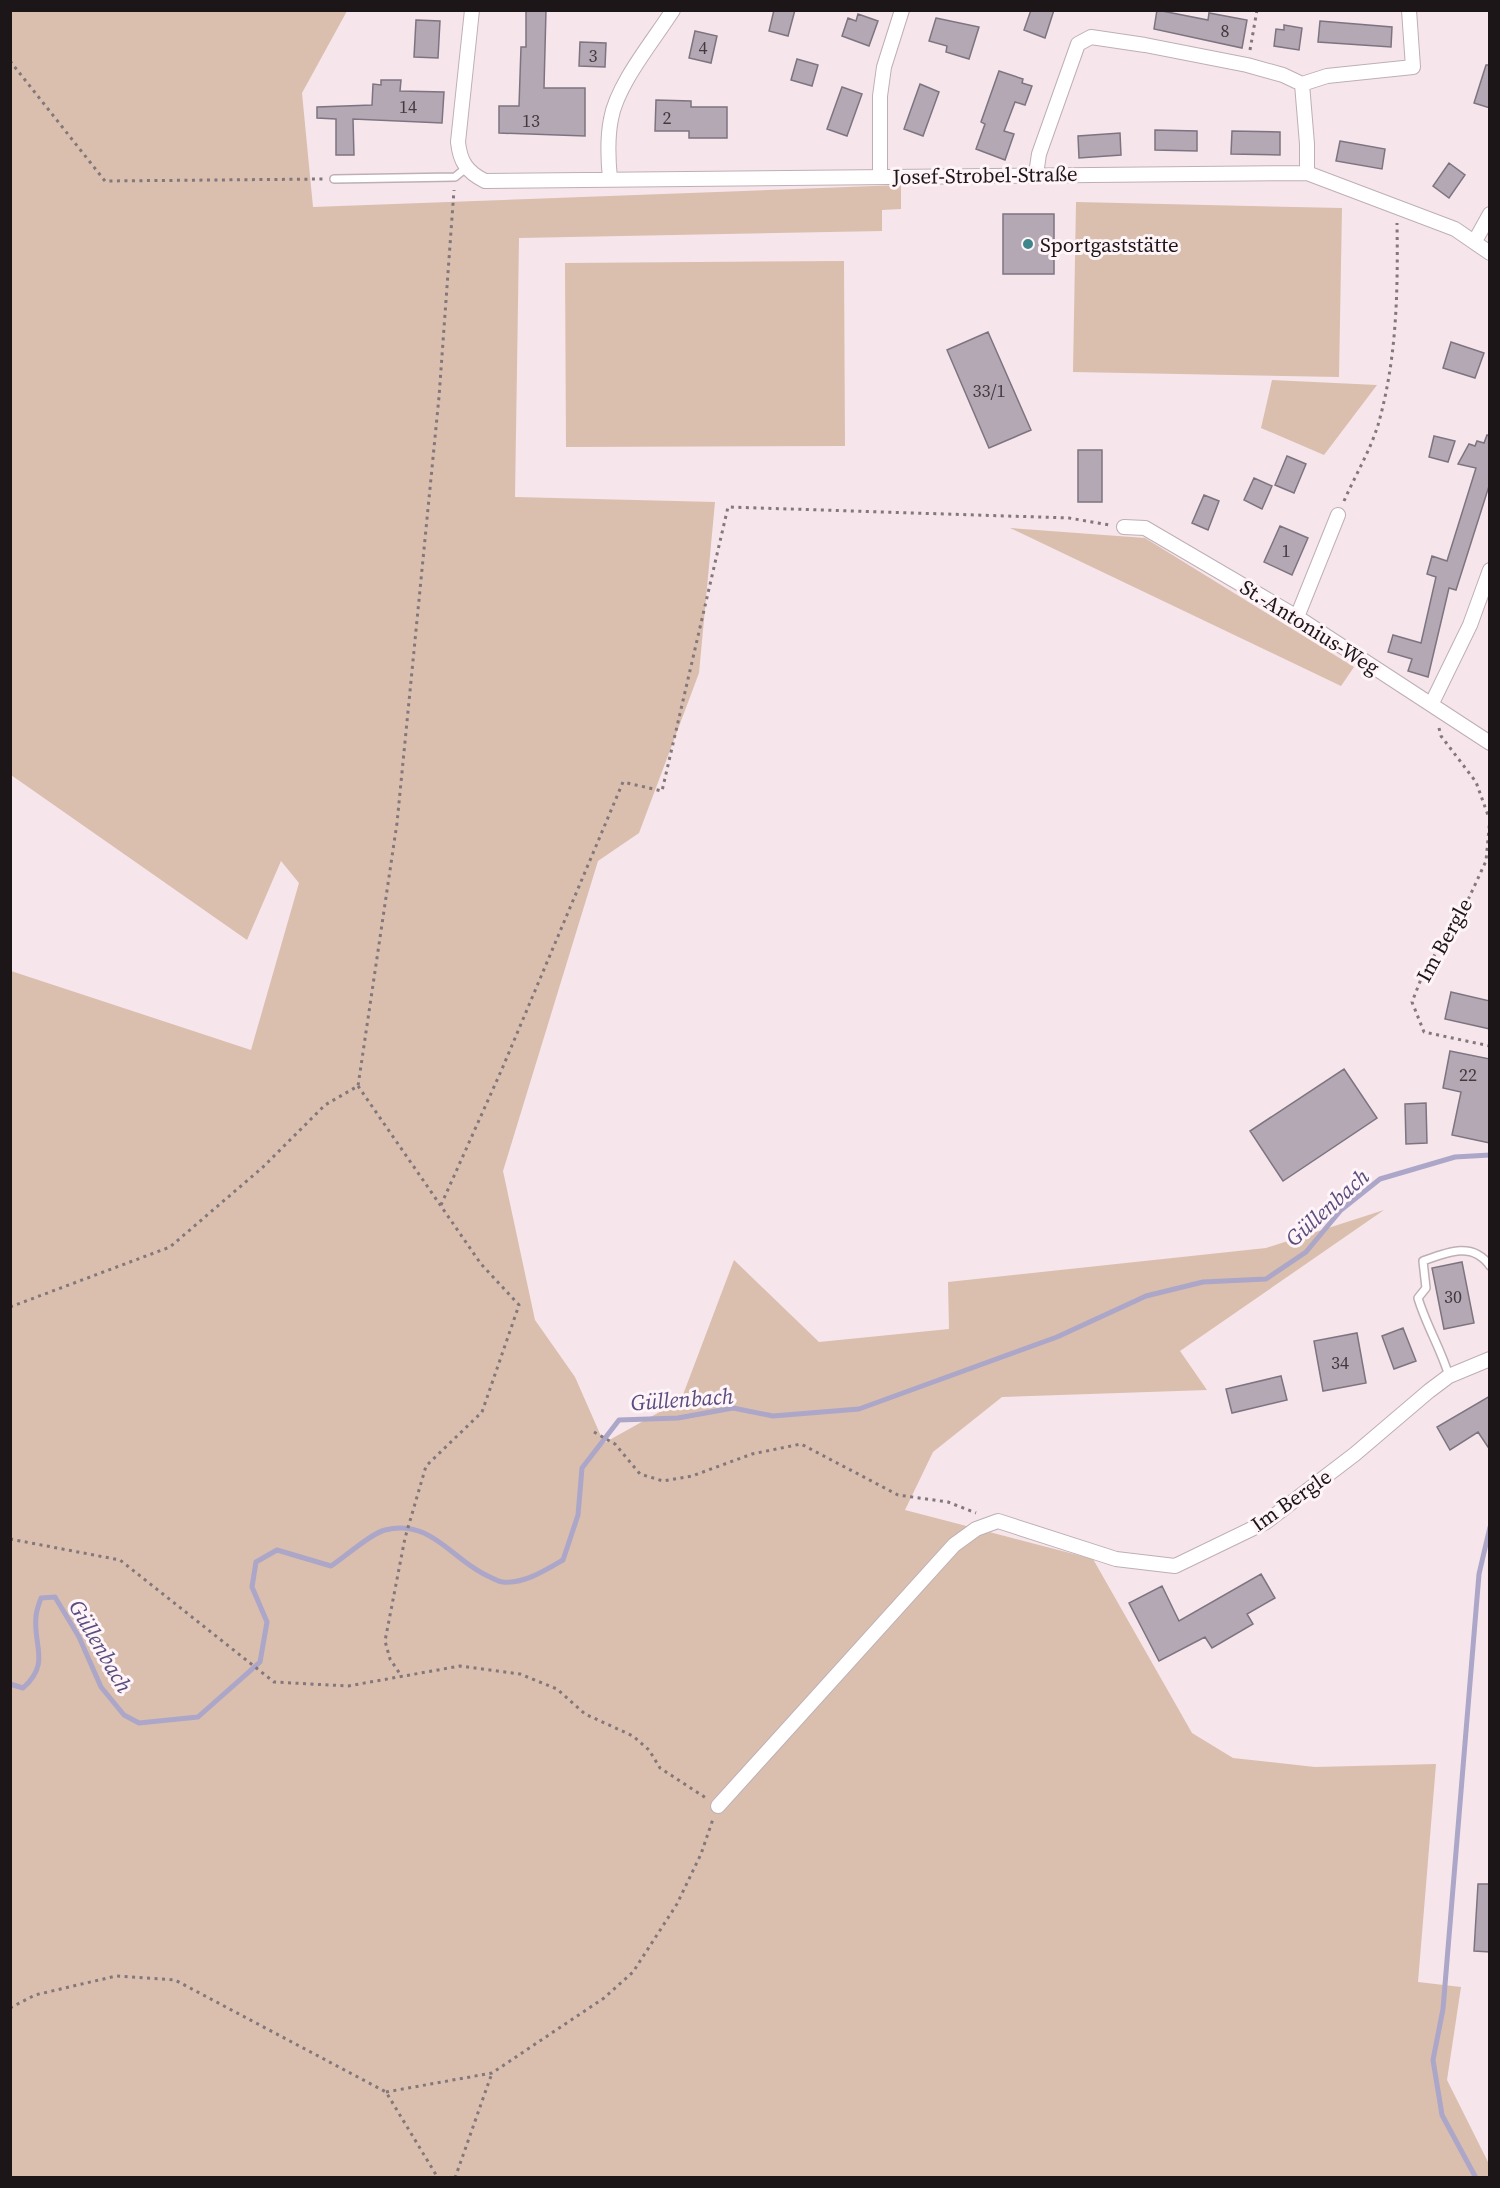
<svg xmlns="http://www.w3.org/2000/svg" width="1500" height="2188" font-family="'Source Serif 4',serif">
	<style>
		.green { fill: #dabfae }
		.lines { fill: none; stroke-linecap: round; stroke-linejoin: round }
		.stream { stroke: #aca6c9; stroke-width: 5 }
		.building { fill: #b3a8b4; stroke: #7e7480; stroke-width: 1.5 }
		.lane-casing { stroke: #bfafb5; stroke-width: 10 }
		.street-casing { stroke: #bfafb5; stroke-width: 16 }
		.path { stroke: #82777b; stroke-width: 3; stroke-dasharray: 3 4.5; stroke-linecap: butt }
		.lane { stroke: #fff; stroke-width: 7 }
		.street { stroke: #fff; stroke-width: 14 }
		.poi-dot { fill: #3e868b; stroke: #fff4f8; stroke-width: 2 }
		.labels { text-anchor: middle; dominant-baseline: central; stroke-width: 6; stroke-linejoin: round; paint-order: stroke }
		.number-label { font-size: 18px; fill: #423a3f }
		.street-label { font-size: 21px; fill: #1c1618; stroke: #fff4f8 }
		.poi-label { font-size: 21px; fill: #1c1618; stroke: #fff4f8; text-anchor: start }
		.water-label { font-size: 22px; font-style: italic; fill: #574d7e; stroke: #fff4f8 }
	</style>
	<rect width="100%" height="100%" fill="#f6e5eb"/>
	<path class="green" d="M11,11H347L302,93L313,207L901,185V209L882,210V231L519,238L515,497L715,502L699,673L639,833L598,861L503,1171L535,1320L575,1377L604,1443L681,1400L734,1260L819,1342L949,1329L948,1282L1266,1248L1384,1210L1180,1351L1207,1390L1002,1397L933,1452L905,1510L1093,1559L1192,1733L1233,1758L1315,1767L1436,1764L1418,1982L1461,1987L1447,2080L1489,2164V2177H11V971L251,1050L299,883L281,861L247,940L11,775Z
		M1076,202L1342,208L1339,377L1073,372Z
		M844,261L845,446L566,447L565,263Z
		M1272,380L1377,385L1324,455L1261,428Z
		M1010,528L1145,538L1354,667L1341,686Z"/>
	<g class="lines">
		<path class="stream" d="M10,1684L23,1688C51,1663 33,1646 36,1617C36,1611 39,1604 41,1598L55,1597L79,1637L101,1687L124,1715L139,1723L198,1717L260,1662L267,1622L252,1587L256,1562L277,1550L331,1566C346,1556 370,1534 385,1530C432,1518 453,1562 490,1577C494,1579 499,1582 503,1582C524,1584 546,1570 563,1560L578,1515L582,1468L619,1420L678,1418L733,1408L773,1416L859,1409L1057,1337L1146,1296L1203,1282L1266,1279L1306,1252L1341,1210L1380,1179L1455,1157L1490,1155
			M1476,2178L1442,2115L1433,2060L1443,2009L1479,1574L1490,1527"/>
	</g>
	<path class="building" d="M526,10H546L544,88H585V136L499,133V106H519L521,47H526Z
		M774,10H795L788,36L769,31Z
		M1031,10H1054L1045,38L1024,30Z
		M1157,10L1208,20L1209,13L1247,20L1242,48L1154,29Z
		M858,14L878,21L869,46L842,36L848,18L856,21Z
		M936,18L979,27L969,59L946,52L947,46L929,41Z
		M416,20L440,21L438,58L414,57Z
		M1320,21L1392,27L1391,47L1318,42Z
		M1284,25L1302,28L1299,50L1274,46L1276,29L1284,30Z
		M695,31L717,36L711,63L689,58Z
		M580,42L606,43L605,67L579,66Z
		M797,59L818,65L812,86L791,80Z
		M1486,65H1490V108L1474,103Z
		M999,71L1023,79L1022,83L1032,86L1025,105L1015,102L1004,131L1014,134L1005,160L976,149L985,124L981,122Z
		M381,80H401L400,91L444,92L442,123L353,119L354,155H336V119L317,118V107L372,105L373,84L381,85Z
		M920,84L939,92L923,136L904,129Z
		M842,87L862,94L847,136L827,129Z
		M656,100L691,101V107H727V138H689V131H655Z
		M1155,130L1197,131V151L1155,150Z
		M1232,131L1280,132V155L1231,154Z
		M1120,133L1121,155L1079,158L1078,136Z
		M1340,141L1385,149L1382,169L1336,161Z
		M1449,163L1465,175L1449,198L1433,186Z
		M1003,214H1054V274H1003Z
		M988,332L1031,430L989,448L947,350Z
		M1451,342L1484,353L1475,378L1443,368Z
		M1487,435L1490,436V483L1456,590L1449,588L1428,677L1408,671L1412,659L1388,652L1393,635L1421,643L1436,577L1427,574L1432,556L1447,561L1476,468L1458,464L1469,444L1475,446L1477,441L1484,443Z
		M1434,436L1455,441L1448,462L1429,457Z
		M1078,450H1102V502H1078Z
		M1287,456L1306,464L1294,493L1275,485Z
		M1254,478L1272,486L1262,509L1244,500Z
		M1204,495L1219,501L1208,530L1192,523Z
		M1280,526L1308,538L1292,575L1264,562Z
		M1451,992L1490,1001V1029L1445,1019Z
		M1450,1051L1490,1059V1143L1452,1135L1461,1092L1443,1088Z
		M1344,1069L1377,1118L1283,1181L1250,1131Z
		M1426,1103L1427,1143L1406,1144L1405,1104Z
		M1462,1262L1474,1323L1444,1329L1432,1268Z
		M1403,1328L1416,1361L1394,1369L1382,1336Z
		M1357,1333L1366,1383L1323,1391L1314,1341Z
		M1281,1376L1287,1400L1232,1413L1226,1389Z
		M1490,1396V1450L1478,1432L1450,1450L1437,1427Z
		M1261,1574L1275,1598L1247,1614L1253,1624L1212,1648L1205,1637L1159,1661L1129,1603L1162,1586L1179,1621Z
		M1478,1884H1490V1952L1474,1951Z"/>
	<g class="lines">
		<defs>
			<path id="lane" d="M334,179L455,177L466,168
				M1449,1376C1441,1349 1426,1325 1418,1298L1426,1288L1423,1261C1447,1252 1473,1241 1490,1266"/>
			<path id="street" d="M472,10L458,142C460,162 467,172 485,181L1307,173L1455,229L1490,253
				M1302,84L1327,76L1413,67L1409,10
				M1036,174L1039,154L1078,44L1091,37L1145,45L1247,65L1283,75L1302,84L1307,144V173
				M880,177V96L884,67L902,10
				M610,179C608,159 607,139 611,119C617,84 654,40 673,10
				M1475,241L1490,214
				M1124,527L1145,528L1297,617L1490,743
				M1297,617L1338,515
				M1432,703L1470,625L1490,570
				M718,1806L954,1545L976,1529L998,1521L1116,1559L1175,1566L1266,1522L1355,1454L1429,1391L1449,1376L1490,1359"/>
		</defs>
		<use href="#lane" class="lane-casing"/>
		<use href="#street" class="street-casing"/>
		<path class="path" d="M1250,50L1257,10
			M10,61L105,181L323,179
			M1344,501C1355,476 1370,451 1378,425C1397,359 1398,291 1397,223
			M1439,728L1441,736L1476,782L1489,818
			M1490,818L1486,861L1467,902L1423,974L1412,1002L1424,1032L1490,1046
			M358,1086L481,1264L519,1305L482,1412L426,1466L405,1538L385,1641L390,1659L402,1677
			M441,1205L502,1069L623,782L662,791L728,507L1069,518L1110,525
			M10,1307L170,1247L263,1167L325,1105L358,1086L397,823L439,397L454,190
			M594,1432L615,1444L640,1474L663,1481L692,1476L752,1454L801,1444L898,1495L948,1502L976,1513
			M10,1539L120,1560L274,1682L348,1686L460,1666L520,1674L557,1689L585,1714L633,1736L649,1750L660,1768L706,1798
			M10,2008L35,1995L116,1976L175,1980L386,2092L438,2178
			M386,2092L492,2073L604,1998L633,1972L677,1904L701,1854L713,1819
			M455,2178L492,2073"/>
		<use href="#lane" class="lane"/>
		<use href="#street" class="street"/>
	</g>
	<circle class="poi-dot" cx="1028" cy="244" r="6"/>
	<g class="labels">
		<g class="number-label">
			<text x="1225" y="30">8</text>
			<text x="703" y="47">4</text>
			<text x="593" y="55">3</text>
			<text x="408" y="106">14</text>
			<text x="667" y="117">2</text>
			<text x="531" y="120">13</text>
			<text x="989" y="390">33/1</text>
			<text x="1286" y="550">1</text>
			<text x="1468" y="1074">22</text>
			<text x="1453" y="1296">30</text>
			<text x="1340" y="1362">34</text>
		</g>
		<g class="street-label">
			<text transform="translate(985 175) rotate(-1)">Josef-Strobel-Straße</text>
			<text transform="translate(1310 627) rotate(32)">St.-Antonius-Weg</text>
			<text transform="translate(1444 940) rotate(-61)">Im Bergle</text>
			<text transform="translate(1291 1500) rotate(-35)">Im Bergle</text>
		</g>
		<g class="poi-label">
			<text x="1040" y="244">Sportgaststätte</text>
		</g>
		<g class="water-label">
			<text transform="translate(1327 1207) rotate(-42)">Güllenbach</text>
			<text transform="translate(682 1399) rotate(-4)">Güllenbach</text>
			<text transform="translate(101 1646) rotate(60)">Güllenbach</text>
		</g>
	</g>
	<rect width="1500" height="2188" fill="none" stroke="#1c1618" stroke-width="24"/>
</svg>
